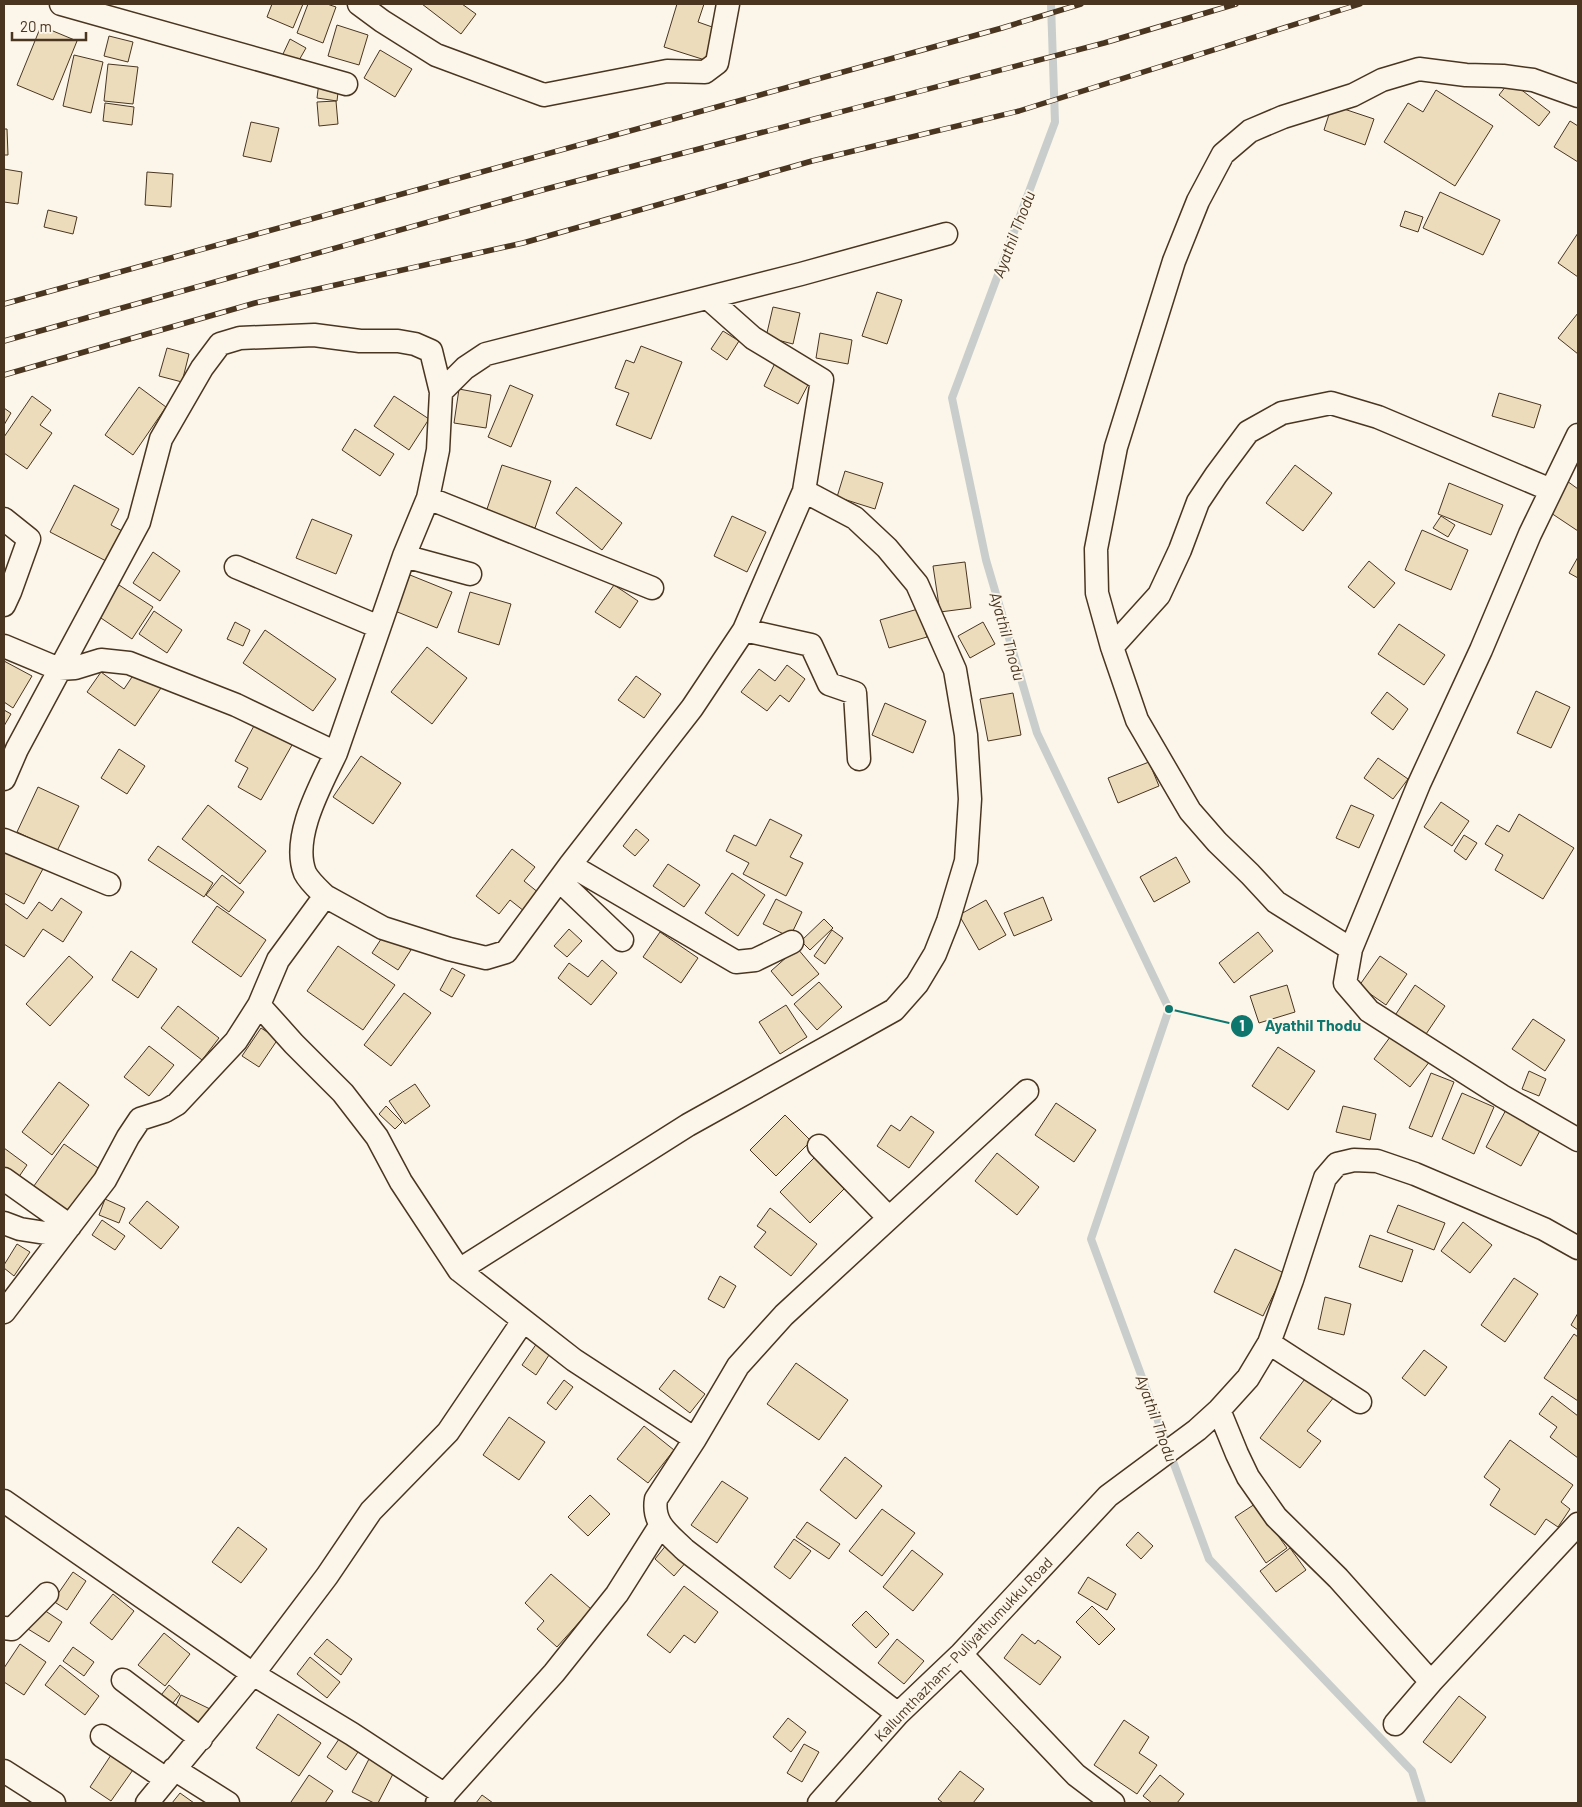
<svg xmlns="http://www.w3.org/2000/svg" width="1582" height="1807" font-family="Barlow,sans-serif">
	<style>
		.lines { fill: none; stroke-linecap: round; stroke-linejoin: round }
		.stream { stroke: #c9cecd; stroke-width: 8 }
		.building { fill: #ecdcbc; stroke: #4a3520 }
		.street-casing { stroke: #4a3520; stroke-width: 25 }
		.street { stroke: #fbf6e9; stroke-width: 22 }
		.rail-casing { stroke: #4a3520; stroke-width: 5.5 }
		.rail { stroke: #fbf6e9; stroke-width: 4; stroke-dasharray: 11; stroke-linecap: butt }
		.labels { text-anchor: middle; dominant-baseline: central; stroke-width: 4; stroke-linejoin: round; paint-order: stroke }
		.street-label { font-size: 15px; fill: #4a3520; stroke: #fbf6e9 }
		.water-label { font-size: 16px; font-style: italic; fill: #4a3520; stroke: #fbf6e9 }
		.leader { fill: none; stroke: #0f766e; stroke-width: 2 }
		.callout-dot { fill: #0f766e; stroke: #fbf6e9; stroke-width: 2 }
		.mark-label { font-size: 15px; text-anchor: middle; font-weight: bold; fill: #fff }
		.callout-label { font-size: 16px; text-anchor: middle; font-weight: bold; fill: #0f766e; stroke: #fbf6e9; stroke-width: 4; stroke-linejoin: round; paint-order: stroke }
	</style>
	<rect width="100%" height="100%" fill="#fbf6e9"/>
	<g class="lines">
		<path class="stream" d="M1051,4L1055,122L952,398L986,560L1037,733L1169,1009L1091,1239L1209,1559L1412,1771L1422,1803"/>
	</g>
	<path class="building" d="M272,4H303L293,28L267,17Z
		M308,4H327L336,7L323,43L297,33Z
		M422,4H462L476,14L461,34Z
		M677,4H704L698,22L715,28L705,60L664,47Z
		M337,25L368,35L359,65L328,56Z
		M41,26L77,41L53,100L17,85Z
		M109,36L133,42L128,62L104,56Z
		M290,39L306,48L298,62L283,54Z
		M380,50L412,69L395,97L364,78Z
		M74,55L103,62L91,113L63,106Z
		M108,64L138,67L133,104L104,101Z
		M1510,81L1550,112L1539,126L1499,95Z
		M319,82L339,84L337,101L317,98Z
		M1436,90L1493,126L1455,186L1384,142L1408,103L1423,112Z
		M336,101L338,124L319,126L317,102Z
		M105,103L134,107L132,125L103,121Z
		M1332,105L1374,119L1365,145L1324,130Z
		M1570,121L1578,126V162L1554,147Z
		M251,122L279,128L271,162L243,156Z
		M4,129H7L8,155H4Z
		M4,169L22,172L18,204L4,202Z
		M147,172L173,174L171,207L145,205Z
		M1440,192L1500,220L1483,255L1423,228Z
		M48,210L77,217L73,234L44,227Z
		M1405,211L1423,217L1418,232L1400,226Z
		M1578,233V277L1558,263Z
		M877,292L902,300L887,344L862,336Z
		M773,307L800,313L793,344L766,337Z
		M1578,313V354L1558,338Z
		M723,331L739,341L727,360L711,349Z
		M820,333L852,340L848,364L816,358Z
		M641,346L682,362L651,439L616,425L629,393L615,388L626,360L634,363Z
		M167,348L189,354L182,382L159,376Z
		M776,361L811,379L798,404L764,386Z
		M510,385L533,395L511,447L488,437Z
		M139,387L166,407L133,455L105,435Z
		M459,389L491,395L486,428L454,423Z
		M1499,393L1541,405L1534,428L1492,416Z
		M32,396L51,410L40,425L52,433L27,469L4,453V437Z
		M394,396L429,419L409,450L374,426Z
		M4,408L11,413L4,425Z
		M355,429L394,454L380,476L342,450Z
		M502,465L551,481L535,528L486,512Z
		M1295,465L1332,493L1303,531L1266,503Z
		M845,471L883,483L875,509L837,497Z
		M1567,481L1578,489V531L1548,511Z
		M1449,483L1503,505L1491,535L1438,514Z
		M74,485L119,509L111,525L124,532L108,562L50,532Z
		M576,487L622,523L602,550L556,513Z
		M732,516L766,532L747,572L714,556Z
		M1441,516L1455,525L1448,537L1433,528Z
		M312,519L352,535L336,574L296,558Z
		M1422,530L1468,550L1451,590L1405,570Z
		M153,552L180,571L160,601L133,583Z
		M1578,557V578L1569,573Z
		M1369,561L1395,583L1374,608L1348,587Z
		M965,562L971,608L940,612L933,566Z
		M410,575L452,592L437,628L395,611Z
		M119,585L153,607L132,639L98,616Z
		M614,585L638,601L620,628L595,612Z
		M470,592L511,604L499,645L458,632Z
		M918,609L927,637L889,648L880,620Z
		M154,611L182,630L167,653L139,634Z
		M235,622L250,630L243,646L227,639Z
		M983,622L995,644L970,658L958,636Z
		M1399,624L1445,655L1424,685L1378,654Z
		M265,630L336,679L313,711L243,663Z
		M427,647L467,678L432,724L391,692Z
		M4,661L32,676L13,708L4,702Z
		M787,665L805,679L789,702L780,695L767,711L741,692L759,669L775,681Z
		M136,671L161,688L135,726L87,692L101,672L124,689Z
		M636,676L661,694L644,718L618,700Z
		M1536,691L1570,707L1551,748L1517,733Z
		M1387,692L1408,709L1393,730L1371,713Z
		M1013,693L1021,735L988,741L980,699Z
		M885,703L926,721L913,753L872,735Z
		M4,710L11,714L4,726Z
		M255,724L292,745L261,800L238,787L248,768L235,761Z
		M119,749L145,766L127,794L101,778Z
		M361,756L401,783L373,824L333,797Z
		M1378,758L1408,779L1393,799L1364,778Z
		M1149,762L1159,786L1118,803L1108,778Z
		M38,787L79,806L57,851L17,832Z
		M1441,802L1469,821L1452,846L1424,827Z
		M208,805L266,851L240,884L182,839Z
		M1351,805L1374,815L1359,848L1336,838Z
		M1519,814L1574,848L1543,899L1495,870L1503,855L1485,844L1497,825L1509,832Z
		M770,819L802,835L790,857L803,863L786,896L743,874L749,863L726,851L734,835L756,846Z
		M636,829L649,840L635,856L623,846Z
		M1464,835L1477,843L1466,860L1454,851Z
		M4,846L44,867L24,904L4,893Z
		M158,846L213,883L204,897L148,860Z
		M512,849L535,867L524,881L539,893L524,911L510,900L499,914L476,896Z
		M1176,857L1190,882L1154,902L1140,877Z
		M668,864L700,885L684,907L653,886Z
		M732,873L765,895L738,936L705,913Z
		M222,875L244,892L229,912L206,895Z
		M1043,897L1052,920L1014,936L1004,913Z
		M61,898L82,912L63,942L43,929L24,957L4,944V903L27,919L39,902L52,911Z
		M776,899L802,912L790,937L763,924Z
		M986,900L1006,935L979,950L959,915Z
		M217,906L266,940L241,977L192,942Z
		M824,919L833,928L810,950L801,941Z
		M569,929L582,941L567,957L554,946Z
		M832,930L843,938L825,964L814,956Z
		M660,932L698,958L681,983L643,957Z
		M1258,932L1273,951L1234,983L1219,963Z
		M385,933L411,950L398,970L372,953Z
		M338,946L395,985L363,1030L307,991Z
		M797,948L819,974L792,996L771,971Z
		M131,951L157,969L138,998L112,980Z
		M69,956L93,977L50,1026L26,1004Z
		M1380,956L1407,974L1386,1005L1359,986Z
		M602,960L617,973L591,1005L558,978L569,963L588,977Z
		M452,968L465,975L452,997L440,990Z
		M819,982L842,1007L817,1030L794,1004Z
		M1287,985L1295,1012L1259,1023L1250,996Z
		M1415,985L1445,1006L1424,1037L1394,1017Z
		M404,993L431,1013L391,1066L364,1045Z
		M786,1005L807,1037L780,1054L759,1022Z
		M178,1006L219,1038L202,1060L161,1028Z
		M1533,1019L1565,1040L1545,1071L1512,1049Z
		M261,1028L278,1039L259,1067L242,1056Z
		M1393,1033L1430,1061L1410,1087L1374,1059Z
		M149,1046L174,1065L149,1096L124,1077Z
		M1278,1047L1315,1071L1288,1110L1252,1086Z
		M1529,1071L1546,1079L1539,1096L1522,1089Z
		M1431,1073L1454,1082L1432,1137L1409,1128Z
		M59,1082L89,1105L52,1155L22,1132Z
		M415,1084L430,1106L405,1124L389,1101Z
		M1462,1093L1494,1107L1474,1154L1442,1139Z
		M1056,1103L1096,1130L1074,1162L1035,1135Z
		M386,1106L402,1122L395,1129L379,1114Z
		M1343,1106L1376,1114L1370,1140L1336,1132Z
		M1507,1108L1542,1127L1521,1166L1486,1147Z
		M785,1115L811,1141L776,1176L750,1150Z
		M911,1116L934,1132L909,1168L877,1146L891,1125L900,1131Z
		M64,1144L101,1170L68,1217L31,1190Z
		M4,1148L27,1165L18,1178L4,1167Z
		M997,1153L1039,1187L1017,1215L975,1181Z
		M814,1158L844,1189L810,1223L780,1192Z
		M105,1199L125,1208L119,1223L99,1215Z
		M147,1201L179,1227L161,1249L129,1223Z
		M1398,1205L1445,1223L1434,1250L1387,1232Z
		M770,1208L817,1244L791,1276L754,1247L766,1232L757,1226Z
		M102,1220L125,1236L115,1250L92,1235Z
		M1463,1222L1492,1245L1470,1273L1441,1251Z
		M1370,1235L1413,1250L1402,1282L1359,1267Z
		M17,1244L30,1252L14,1276L4,1268V1265Z
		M1235,1249L1284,1273L1263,1316L1214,1292Z
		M720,1276L736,1286L724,1308L708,1299Z
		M1514,1278L1538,1294L1505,1342L1481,1325Z
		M1325,1297L1351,1304L1344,1335L1318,1329Z
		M1578,1313V1330L1571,1325Z
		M1574,1334L1578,1337V1401L1544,1378Z
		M537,1343L551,1352L536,1375L522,1365Z
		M1424,1350L1447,1367L1425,1396L1402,1378Z
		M796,1363L848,1400L819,1440L767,1404Z
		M674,1370L705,1394L690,1413L659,1389Z
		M1311,1371L1338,1392L1307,1431L1321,1441L1300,1468L1260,1438Z
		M564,1380L573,1387L556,1410L547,1403Z
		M1552,1396L1578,1416V1458L1550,1437L1557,1427L1539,1414Z
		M509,1417L545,1442L519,1480L483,1455Z
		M644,1426L674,1450L648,1483L617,1459Z
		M1510,1440L1573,1485L1561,1502L1570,1509L1558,1527L1546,1519L1535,1535L1490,1505L1500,1489L1484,1477Z
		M845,1457L882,1486L856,1519L820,1490Z
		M722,1481L748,1498L717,1543L691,1525Z
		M590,1495L610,1514L588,1536L568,1517Z
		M1255,1504L1287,1548L1266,1563L1235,1517Z
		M882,1509L915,1533L882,1576L849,1551Z
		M807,1522L840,1544L829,1559L796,1537Z
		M238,1527L267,1549L241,1583L212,1562Z
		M1138,1532L1153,1546L1141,1559L1126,1545Z
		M794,1539L811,1551L790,1579L774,1567Z
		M667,1544L687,1561L674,1576L655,1559Z
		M1290,1548L1306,1570L1276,1592L1260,1571Z
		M912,1550L943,1574L913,1611L883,1587Z
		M73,1572L86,1581L67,1610L53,1601Z
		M551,1574L591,1609L557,1647L537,1629L544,1621L525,1603Z
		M1088,1577L1116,1594L1107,1610L1078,1593Z
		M684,1586L718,1612L695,1643L684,1635L670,1653L647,1635Z
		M113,1594L134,1611L112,1640L90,1623Z
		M1092,1606L1115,1629L1099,1645L1076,1622Z
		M41,1608L62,1622L49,1642L28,1629Z
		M866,1611L889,1634L876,1648L852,1625Z
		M164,1633L190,1654L165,1686L138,1665Z
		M1022,1634L1035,1644L1038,1640L1061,1657L1040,1685L1004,1658Z
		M327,1639L352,1659L341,1675L314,1654Z
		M897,1639L924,1661L904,1684L878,1663Z
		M20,1644L46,1662L24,1695L4,1682V1668Z
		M73,1647L94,1662L84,1676L63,1661Z
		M310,1657L340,1682L327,1698L297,1674Z
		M60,1665L99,1696L85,1715L45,1685Z
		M169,1685L180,1694L169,1708L158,1699Z
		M181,1695L210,1709L202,1727L172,1714Z
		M1459,1696L1486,1717L1451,1763L1423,1742Z
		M278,1714L321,1743L299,1776L256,1748Z
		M788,1718L806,1732L791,1752L773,1737Z
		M1124,1720L1149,1737L1139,1753L1157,1765L1137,1794L1094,1765Z
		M339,1739L358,1752L346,1770L327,1757Z
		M804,1744L819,1752L802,1782L787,1773Z
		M113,1752L135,1767L111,1801L90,1787Z
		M370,1757L395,1770L378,1803H374L352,1792Z
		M960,1771L984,1789L973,1803H943L938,1799Z
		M309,1775L333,1791L325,1803H294L291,1802Z
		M1160,1775L1184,1794L1177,1803H1152L1143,1796Z
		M180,1793L194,1803H172Z
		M482,1795L493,1803H476Z"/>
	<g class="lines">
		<defs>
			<path id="street" d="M61,4L346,84
				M359,4L382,21L436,55L544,95L667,71L705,72L717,63L728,4
				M1578,435L1530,534L1481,650L1419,784L1351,949L1345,983L1369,1011L1502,1096L1578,1140
				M428,498L652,588
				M4,519L29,539L10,592L4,605
				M404,556L470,574
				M236,567L379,627
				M744,630L811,645L829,684L855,693L859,759
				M4,646L59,669L75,668L101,660L129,663L236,705L336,753C321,785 291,837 305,873C309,881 319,890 325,896L278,960L259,1005L236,1041L177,1104L165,1111L140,1119L128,1137L105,1180L4,1312
				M1112,647L1159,595L1180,550L1198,502L1216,475L1248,432L1282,413L1331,403L1378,417L1551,490
				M336,753L404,556L428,498L438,450L441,392L465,368L486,354L801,274L946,234
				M4,779L17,749L139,522L161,439L202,368L220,344L240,338L314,335L360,341H398L415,344L431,351L441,392
				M4,840L109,884
				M570,865L736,962L755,960L792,942
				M560,881L622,940
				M325,896L383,928L449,949L486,958L506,952L570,865L692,708L744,630L804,491
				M1351,949L1276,902L1250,874L1217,842L1190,811L1137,720L1112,647L1097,593L1096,549L1116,447L1174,261L1198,201L1223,154L1250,131L1283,117L1353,95L1382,80L1419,69L1466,75L1503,76L1533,80L1578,96
				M259,1005L294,1044L343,1093L377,1137L401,1182L459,1270L574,1360L695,1439
				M819,1146L889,1218
				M4,1179L70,1226
				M4,1223L20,1229L52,1234L70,1226
				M459,1270L688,1125L894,1010L917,984L935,954L948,921L966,861L970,799L966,735L955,670L917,584L887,548L855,518L804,491L822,380L753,338L708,298
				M1269,1343L1360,1402
				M1219,1410L1237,1454L1248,1477L1276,1517L1338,1578L1431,1682
				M4,1501L253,1674L352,1734L445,1795
				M4,1628L12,1629L47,1594
				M961,1654L1076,1775L1113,1803
				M123,1680L201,1739
				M898,1714L685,1550C669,1534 652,1524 656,1499L695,1439L738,1366L784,1315L1027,1091
				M1395,1724L1431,1682L1578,1524
				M102,1736L166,1779
				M174,1769L228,1803
				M4,1771L54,1803
				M147,1803L253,1674L327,1576L371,1511L448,1432L523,1321
				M437,1803L554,1673L617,1594L660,1526
				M819,1803L898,1714L961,1654L1108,1496L1197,1430L1219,1410L1248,1378L1269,1343L1292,1280L1325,1178L1337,1164L1354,1160L1377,1161L1415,1174L1544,1229L1578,1248"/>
		</defs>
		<use href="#street" class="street-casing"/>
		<use href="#street" class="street"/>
		<defs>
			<path id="rail" d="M4,304L1002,28L1081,4
				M4,341L546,189L1104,43L1236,4
				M4,375L255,303L523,243L812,161L1019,111L1360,4"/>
		</defs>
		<use href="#rail" class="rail-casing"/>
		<use href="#rail" class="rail"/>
	</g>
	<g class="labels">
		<g class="street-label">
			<text transform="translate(963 1649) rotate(-46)">Kallumthazham- Puliyathumukku Road</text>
		</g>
		<g class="water-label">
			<text transform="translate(1013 234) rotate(-69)">Ayathil Thodu</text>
			<text transform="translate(1008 636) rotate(74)">Ayathil Thodu</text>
			<text transform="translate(1157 1418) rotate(70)">Ayathil Thodu</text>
		</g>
	</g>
	<path class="leader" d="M1169 1009L1242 1026"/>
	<g class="callout-dot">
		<circle cx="1169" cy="1009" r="5"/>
		<circle cx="1242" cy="1026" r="12"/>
	</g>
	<g class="mark-label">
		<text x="1242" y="1031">1</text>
	</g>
	<g class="callout-label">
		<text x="1313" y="1031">Ayathil Thodu</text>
	</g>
	<rect width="1582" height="1807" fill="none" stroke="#4a3520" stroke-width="10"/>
	<path d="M12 32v8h74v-8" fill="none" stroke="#4a3520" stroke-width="2.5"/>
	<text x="20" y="32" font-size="15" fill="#4a3520" stroke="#fbf6e9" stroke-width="4" paint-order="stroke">20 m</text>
</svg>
